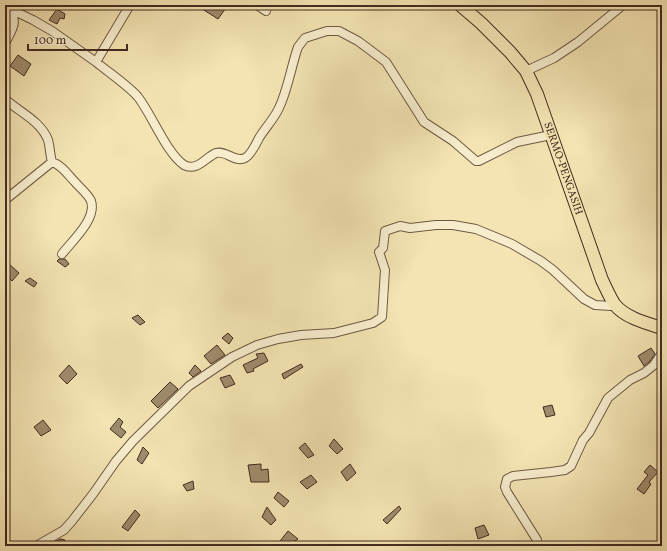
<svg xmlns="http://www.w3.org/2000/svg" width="667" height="551" font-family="Vollkorn,serif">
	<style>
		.building { fill: #9f8b6c; stroke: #432b21 }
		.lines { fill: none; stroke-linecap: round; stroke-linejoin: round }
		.minor-casing { stroke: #6f5945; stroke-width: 10 }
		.primary-casing { stroke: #432b21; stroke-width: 14 }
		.minor { stroke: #f7edcd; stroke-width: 8 }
		.primary { stroke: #f3e4b2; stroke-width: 12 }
		.labels { text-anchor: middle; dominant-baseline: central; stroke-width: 3.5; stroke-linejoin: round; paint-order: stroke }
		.street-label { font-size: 11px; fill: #432b21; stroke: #f7edcd }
	</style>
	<rect width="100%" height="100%" fill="#f3e4b2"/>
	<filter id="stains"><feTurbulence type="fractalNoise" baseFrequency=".005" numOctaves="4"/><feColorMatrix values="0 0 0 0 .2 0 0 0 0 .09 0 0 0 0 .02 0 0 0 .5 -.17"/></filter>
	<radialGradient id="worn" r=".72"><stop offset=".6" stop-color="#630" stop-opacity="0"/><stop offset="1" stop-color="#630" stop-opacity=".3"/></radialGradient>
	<path class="building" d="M196,5H228L218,19Z
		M57,9L65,14L64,19L60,18L57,24L49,20Z
		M18,55L31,64L24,76L10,66Z
		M59,259H65L69,264L65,267L57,261Z
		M9,264L19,273L12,281L5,274V268Z
		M30,278L37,283L34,287L25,281Z
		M138,315L145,322L140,325L132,318Z
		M228,333L233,338L229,344L222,338Z
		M217,345L225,355L211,364L204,356Z
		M651,348L655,354L650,361L644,366L638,356Z
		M264,353L268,361L253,369L254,371L247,373L243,365L258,358L256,354Z
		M301,364L303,367L284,379L282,374Z
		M69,365L77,374L67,384L59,376Z
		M195,365L201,371L193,377L189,373Z
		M230,375L235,384L225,388L220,378Z
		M170,382L178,389L158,408L151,401Z
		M552,405L555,415L546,417L543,407Z
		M119,418L123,422L120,427L126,432L121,438L110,429Z
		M43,420L51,430L41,436L34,427Z
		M334,439L343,449L337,454L329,446Z
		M305,443L314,455L308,458L299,448Z
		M143,447L149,453L142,464L137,460Z
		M261,464V470L268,469L269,482H251L248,465Z
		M350,464L356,473L347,481L341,472Z
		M650,465L658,472L649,482L651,484L644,494L637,489L648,475L644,472Z
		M311,475L317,482L307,489L300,482Z
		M193,481L194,489L187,491L183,485Z
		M278,492L289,501L284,507L274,498Z
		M399,506L401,509L387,524L383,520Z
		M267,507L276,520L271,525L262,517Z
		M135,510L140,515L128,531L122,527Z
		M484,525L489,535L478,539L475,528Z
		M288,531L298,539L287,546H284L280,541Z
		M60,539L65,540L62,546H53L51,544Z"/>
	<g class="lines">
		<defs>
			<path id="minor" d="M6,5L10,9L33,20L52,31L96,62L130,5
				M257,5L266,11
				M5,43C12,30 18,23 10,9
				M96,62C108,72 129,86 138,97C152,115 167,154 184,165C197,172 206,157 216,153C226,150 235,163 245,158C251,155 256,144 259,138C265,128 274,119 279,108C288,89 291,67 298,47L305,38L327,31H339L358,41L386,62L424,122L453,141L476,161H479L517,142L551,135
				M526,71L554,58L578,42L623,5
				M5,99C19,112 41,121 48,140C50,147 50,155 52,162
				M5,200L52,162C62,165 68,175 75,182C80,188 88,194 91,201C97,219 72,241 62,254
				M537,540L507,492L505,487L507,479L513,476L551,472L565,470L571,466L583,440L589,433L608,398L630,380L644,373L654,365L662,353
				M36,546L64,530L72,521L93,494L116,461L133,441L189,386L232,357L257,345L278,339L301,335L334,333L373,323L382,317L385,270L379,252L383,248L385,231L400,226L410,228L436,225H453L476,229L512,244L541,261L553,270L584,299L595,305L611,306L615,304"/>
			<g id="primary">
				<path id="s1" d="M460,5L481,23L510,52L526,71L537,94L602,280C606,288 610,298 615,305C626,318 646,323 662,328"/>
			</g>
		</defs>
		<use href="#minor" class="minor-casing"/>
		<use href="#primary" class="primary-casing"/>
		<use href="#minor" class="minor"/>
		<use href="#primary" class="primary"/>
	</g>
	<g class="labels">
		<g class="street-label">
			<text stroke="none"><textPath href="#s1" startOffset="198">SERMO-PENGASIH</textPath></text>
		</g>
	</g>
	<rect width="667" height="551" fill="none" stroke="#f3e4b2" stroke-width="20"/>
	<rect x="6" y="6" width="655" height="539" fill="none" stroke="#432b21" stroke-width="2"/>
	<rect x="10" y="10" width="647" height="531" fill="none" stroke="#432b21"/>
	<path d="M28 44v6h99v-6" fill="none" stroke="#432b21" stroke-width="2"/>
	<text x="34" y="44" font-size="12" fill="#432b21" stroke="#f7edcd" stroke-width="3" paint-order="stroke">100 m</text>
	<rect width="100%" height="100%" filter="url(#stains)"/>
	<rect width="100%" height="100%" fill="url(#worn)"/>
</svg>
